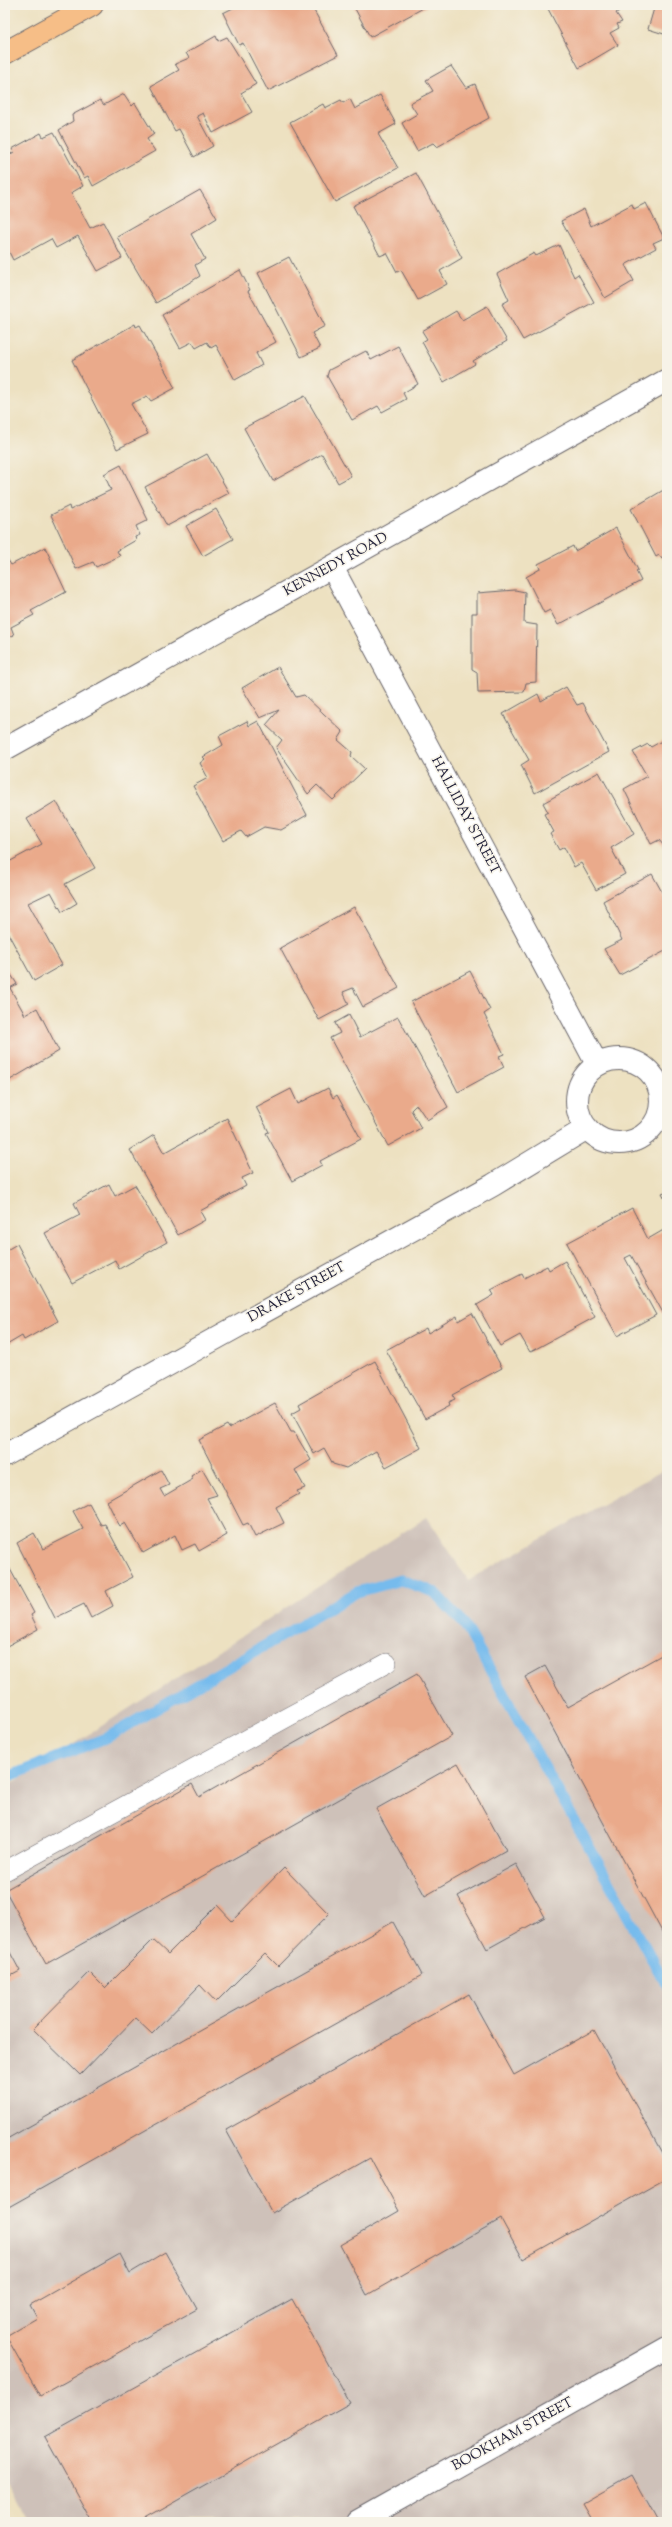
<svg xmlns="http://www.w3.org/2000/svg" width="672" height="2527" font-family="'Sorts Mill Goudy',serif">
	<style>
		.industrial { fill: #cec1b9 }
		.lines { fill: none; stroke-linecap: round; stroke-linejoin: round }
		.stream { stroke: #76bbed; stroke-width: 11 }
		.building { fill: #eaaa8b }
		.lane-casing { stroke: #69656a; stroke-width: 20 }
		.street-casing { stroke: #69656a; stroke-width: 24 }
		.primary-casing { stroke: #69656a; stroke-width: 24 }
		.lane { stroke: #fff; stroke-width: 19 }
		.street { stroke: #fff; stroke-width: 22 }
		.primary { stroke: #f6be87; stroke-width: 22 }
		.labels { text-anchor: middle; dominant-baseline: central; stroke-width: 3; stroke-linejoin: round; paint-order: stroke }
		.street-label { font-size: 14px; fill: #22223b; stroke: #f7f3e8 }
	</style>
	<rect width="100%" height="100%" fill="#f7f3e8"/>
	<filter id="ink" filterUnits="userSpaceOnUse"><feTurbulence type="fractalNoise" baseFrequency=".025" numOctaves="2"/><feDisplacementMap in="SourceGraphic" scale="8" xChannelSelector="R" yChannelSelector="G"/><feConvolveMatrix kernelMatrix="1 2 1 2 8 2 1 2 1" color-interpolation-filters="sRGB"/></filter>
	<filter id="wash" filterUnits="userSpaceOnUse"><feTurbulence type="fractalNoise" baseFrequency=".012" numOctaves="4" result="noise"/><feDisplacementMap in="SourceGraphic" scale="16" xChannelSelector="R" yChannelSelector="G"/><feGaussianBlur stdDeviation="0.9" result="paint"/><feColorMatrix in="noise" values="0 0 0 0 0 0 0 0 0 0 0 0 0 0 0 0 0 1.4 0 .05"/><feComposite in="paint" operator="in"/></filter>
	<g filter="url(#wash)">
		<rect width="100%" height="100%" fill="#ede1c1"/>
		<path class="industrial" d="M667,1468V2522H29L5,2479V1788L427,1517L468,1580Z"/>
		<g class="lines">
			<path class="stream" d="M5,1774L10,1776L108,1737L357,1592L401,1580L434,1592L465,1625L667,1986"/>
		</g>
		<g id="blocks">
			<path class="building" d="M239,5H311L338,55L268,91L243,43L239,45L223,13Z
				M353,5H426L427,6L370,37Z
				M546,5H616L619,11L616,13L622,22L617,24L619,28L610,33L618,45L579,68Z
				M655,5H667V35L648,29Z
				M216,36L218,41L227,37L256,84L241,93L252,112L213,133L203,113L197,116L213,146L194,157L179,129L175,131L151,86L179,70L175,64L189,58L186,53Z
				M451,66L466,88L475,84L489,118L437,147L433,143L417,151L402,123L417,114L410,103L433,91L426,80Z
				M124,94L132,106L135,103L154,134L147,139L155,151L93,186L88,176L84,178L59,130L73,121L72,115L100,100L104,105Z
				M380,95L396,124L378,134L398,168L335,202L290,122L323,104L325,108L341,100L343,103L350,99L355,109Z
				M54,132L83,186L71,193L90,228L103,222L122,258L98,271L78,236L56,248L51,239L13,260L5,244V157L14,152L12,149L41,133L43,137Z
				M416,173L462,258L440,271L447,284L418,300L401,270L397,272L387,253L380,256L353,206Z
				M200,190L217,218L191,234L205,259L195,265L200,276L156,303L117,237Z
				M646,203L664,238L653,243L656,248L625,265L634,281L605,298L561,221L584,209L591,226L632,204L634,209Z
				M559,245L574,277L578,274L594,302L523,340L502,304L509,300L497,274L534,253L536,256Z
				M289,257L325,326L312,333L320,348L301,357L258,273Z
				M240,270L250,290L248,291L276,342L256,353L262,365L235,380L216,345L211,348L207,342L196,348L192,342L180,348L162,315Z
				M487,306L507,341L473,361L475,364L444,382L422,342L427,339L422,331L456,311L462,320Z
				M135,324L136,327L140,325L175,388L151,401L147,396L131,404L148,434L117,449L72,360Z
				M398,346L418,384L403,393L406,399L382,412L378,406L352,420L327,376L329,370L366,351L371,360Z
				M305,396L351,476L338,483L322,454L273,481L244,428Z
				M207,454L229,493L167,526L145,487Z
				M121,465L148,520L136,526L140,535L135,537L136,540L117,551L120,556L96,567L93,562L76,569L51,515L69,506L70,510L111,490L104,474Z
				M667,488V557L662,559L659,555L656,557L631,509Z
				M216,509L233,539L203,556L186,526Z
				M616,528L638,570L636,571L641,581L558,625L550,610L544,613L526,577L540,569L538,564L546,560L573,546L575,551Z
				M45,547L66,592L31,611L34,615L11,627L14,635L5,639V555L11,565Z
				M515,590L525,592L524,623L537,625L536,682L526,683L524,692L478,693L477,672L472,669V613H477V593Z
				M278,667L296,697L304,695L343,732L338,740L352,752L351,756L365,769L333,800L317,785L308,794L276,748L282,740L266,725L279,710L260,718L242,688Z
				M566,687L577,705L583,703L609,752L535,793L521,765L529,760L503,714L538,694L541,701Z
				M247,721L249,726L258,721L307,815L281,830L264,827L246,837L241,831L223,841L193,786L208,778L200,763L205,759L203,757L223,745L219,736Z
				M667,738V844L664,846L659,840L651,844L624,789L647,776L633,752L648,744L651,747Z
				M599,772L634,834L611,848L625,874L596,890L581,863L574,867L564,847L559,850L550,834L554,832L544,814L548,812L543,803Z
				M56,801L95,868L65,884L77,903L62,912L51,892L28,903L62,965L34,981L5,928V864L42,844L27,819Z
				M652,874L667,901V950L620,975L604,949L622,940L603,901Z
				M354,907L399,988L363,1007L353,988L343,992L349,1004L319,1020L280,948Z
				M6,967L17,984L10,988L25,1015L37,1008L59,1051L5,1083Z
				M470,971L490,1010L484,1014L504,1054L499,1056L504,1067L458,1092L411,1002Z
				M349,1015L360,1037L398,1017L448,1107L427,1120L417,1105L415,1106L411,1110L421,1128L388,1146L330,1038L340,1033L335,1023Z
				M328,1088L333,1098L337,1095L361,1139L320,1161L322,1165L292,1181L266,1133L269,1132L256,1107L291,1089L298,1104Z
				M227,1118L253,1173L242,1178L246,1186L200,1211L205,1220L178,1235L130,1150L154,1135L164,1153Z
				M109,1184L115,1196L135,1185L167,1242L119,1269L115,1260L72,1283L45,1233L80,1215L74,1203Z
				M667,1191V1202L662,1193Z
				M632,1208L648,1239L667,1228V1320L631,1255L625,1258L656,1315L617,1336L567,1243Z
				M17,1244L58,1321L24,1340L22,1336L5,1346V1251Z
				M565,1261L595,1317L530,1352L520,1335L500,1346L477,1305L494,1295L491,1290L522,1274L524,1278L547,1266L549,1270Z
				M472,1313L502,1368L452,1395L455,1400L448,1403L449,1406L425,1419L386,1350L426,1328L428,1333L457,1316L458,1321Z
				M375,1361L421,1448L386,1467L376,1451L346,1468L333,1464L324,1448L314,1454L292,1413L301,1408L299,1404Z
				M275,1403L291,1432H294L311,1460L295,1470L305,1488L297,1491L299,1494L276,1507L284,1523L255,1537L248,1523L243,1525L199,1440L227,1425L229,1428Z
				M202,1469L217,1495L207,1498L227,1535L199,1551L195,1544L182,1550L175,1535L143,1553L125,1523L120,1526L117,1521L107,1501L161,1470L169,1485L160,1489L164,1496L193,1479L191,1476Z
				M89,1503L101,1525L105,1524L133,1577L106,1591L113,1606L91,1618L84,1604L55,1618L17,1543L34,1533L43,1549L83,1529L73,1511Z
				M5,1560L34,1613L31,1615L38,1629L5,1647Z
				M667,1652V1941L525,1677L545,1666L568,1707Z
				M417,1674L452,1736L46,1964L5,1890L192,1784L199,1797Z
				M458,1763L506,1850L425,1896L376,1809Z
				M516,1864L545,1917L487,1949L458,1896Z
				M284,1868L329,1914L278,1966L265,1953L216,2002L200,1985L152,2034L135,2018L80,2075L33,2029L89,1972L105,1988L153,1940L168,1954L217,1905L232,1921Z
				M393,1922L422,1975L5,2209V2140Z
				M5,1943L20,1971L5,1979Z
				M469,1994L514,2075L594,2030L667,2162V2178L523,2259L501,2219L367,2295L340,2245L399,2211L370,2158L272,2213L226,2130Z
				M165,2252L197,2309L40,2396L6,2336L37,2318L30,2305L120,2254L130,2273Z
				M292,2299L350,2403L139,2522H92L45,2437Z
				M632,2475L658,2522H594L583,2503Z"/>
		</g>
	</g>
	<g filter="url(#ink)">
		<use href="#blocks" fill-opacity="0" stroke="#69656a" stroke-width="1"/>
		<g class="lines">
			<defs>
				<path id="lane" d="M5,1871L387,1663"/>
				<path id="street" d="M332,567L597,1064
					M5,749L667,380
					M577 1101a42 42 0 1 1 84 0a42 42 0 1 1-84 0Z
					M5,1455L493,1185L587,1128
					M358,2522L667,2348"/>
				<path id="primary" d="M5,53L92,5"/>
			</defs>
			<use href="#lane" class="lane-casing"/>
			<use href="#street" class="street-casing"/>
			<use href="#primary" class="primary-casing"/>
			<use href="#lane" class="lane"/>
			<use href="#street" class="street"/>
			<use href="#primary" class="primary"/>
		</g>
	</g>
	<g class="labels">
		<g class="street-label">
			<text transform="translate(336 565) rotate(-29)">KENNEDY ROAD</text>
			<text transform="translate(465 816) rotate(62)">HALLIDAY STREET</text>
			<text transform="translate(297 1293) rotate(-29)">DRAKE STREET</text>
			<text transform="translate(513 2435) rotate(-29)">BOOKHAM STREET</text>
		</g>
	</g>
	<rect width="672" height="2527" fill="none" stroke="#f7f3e8" stroke-width="20"/>
</svg>
